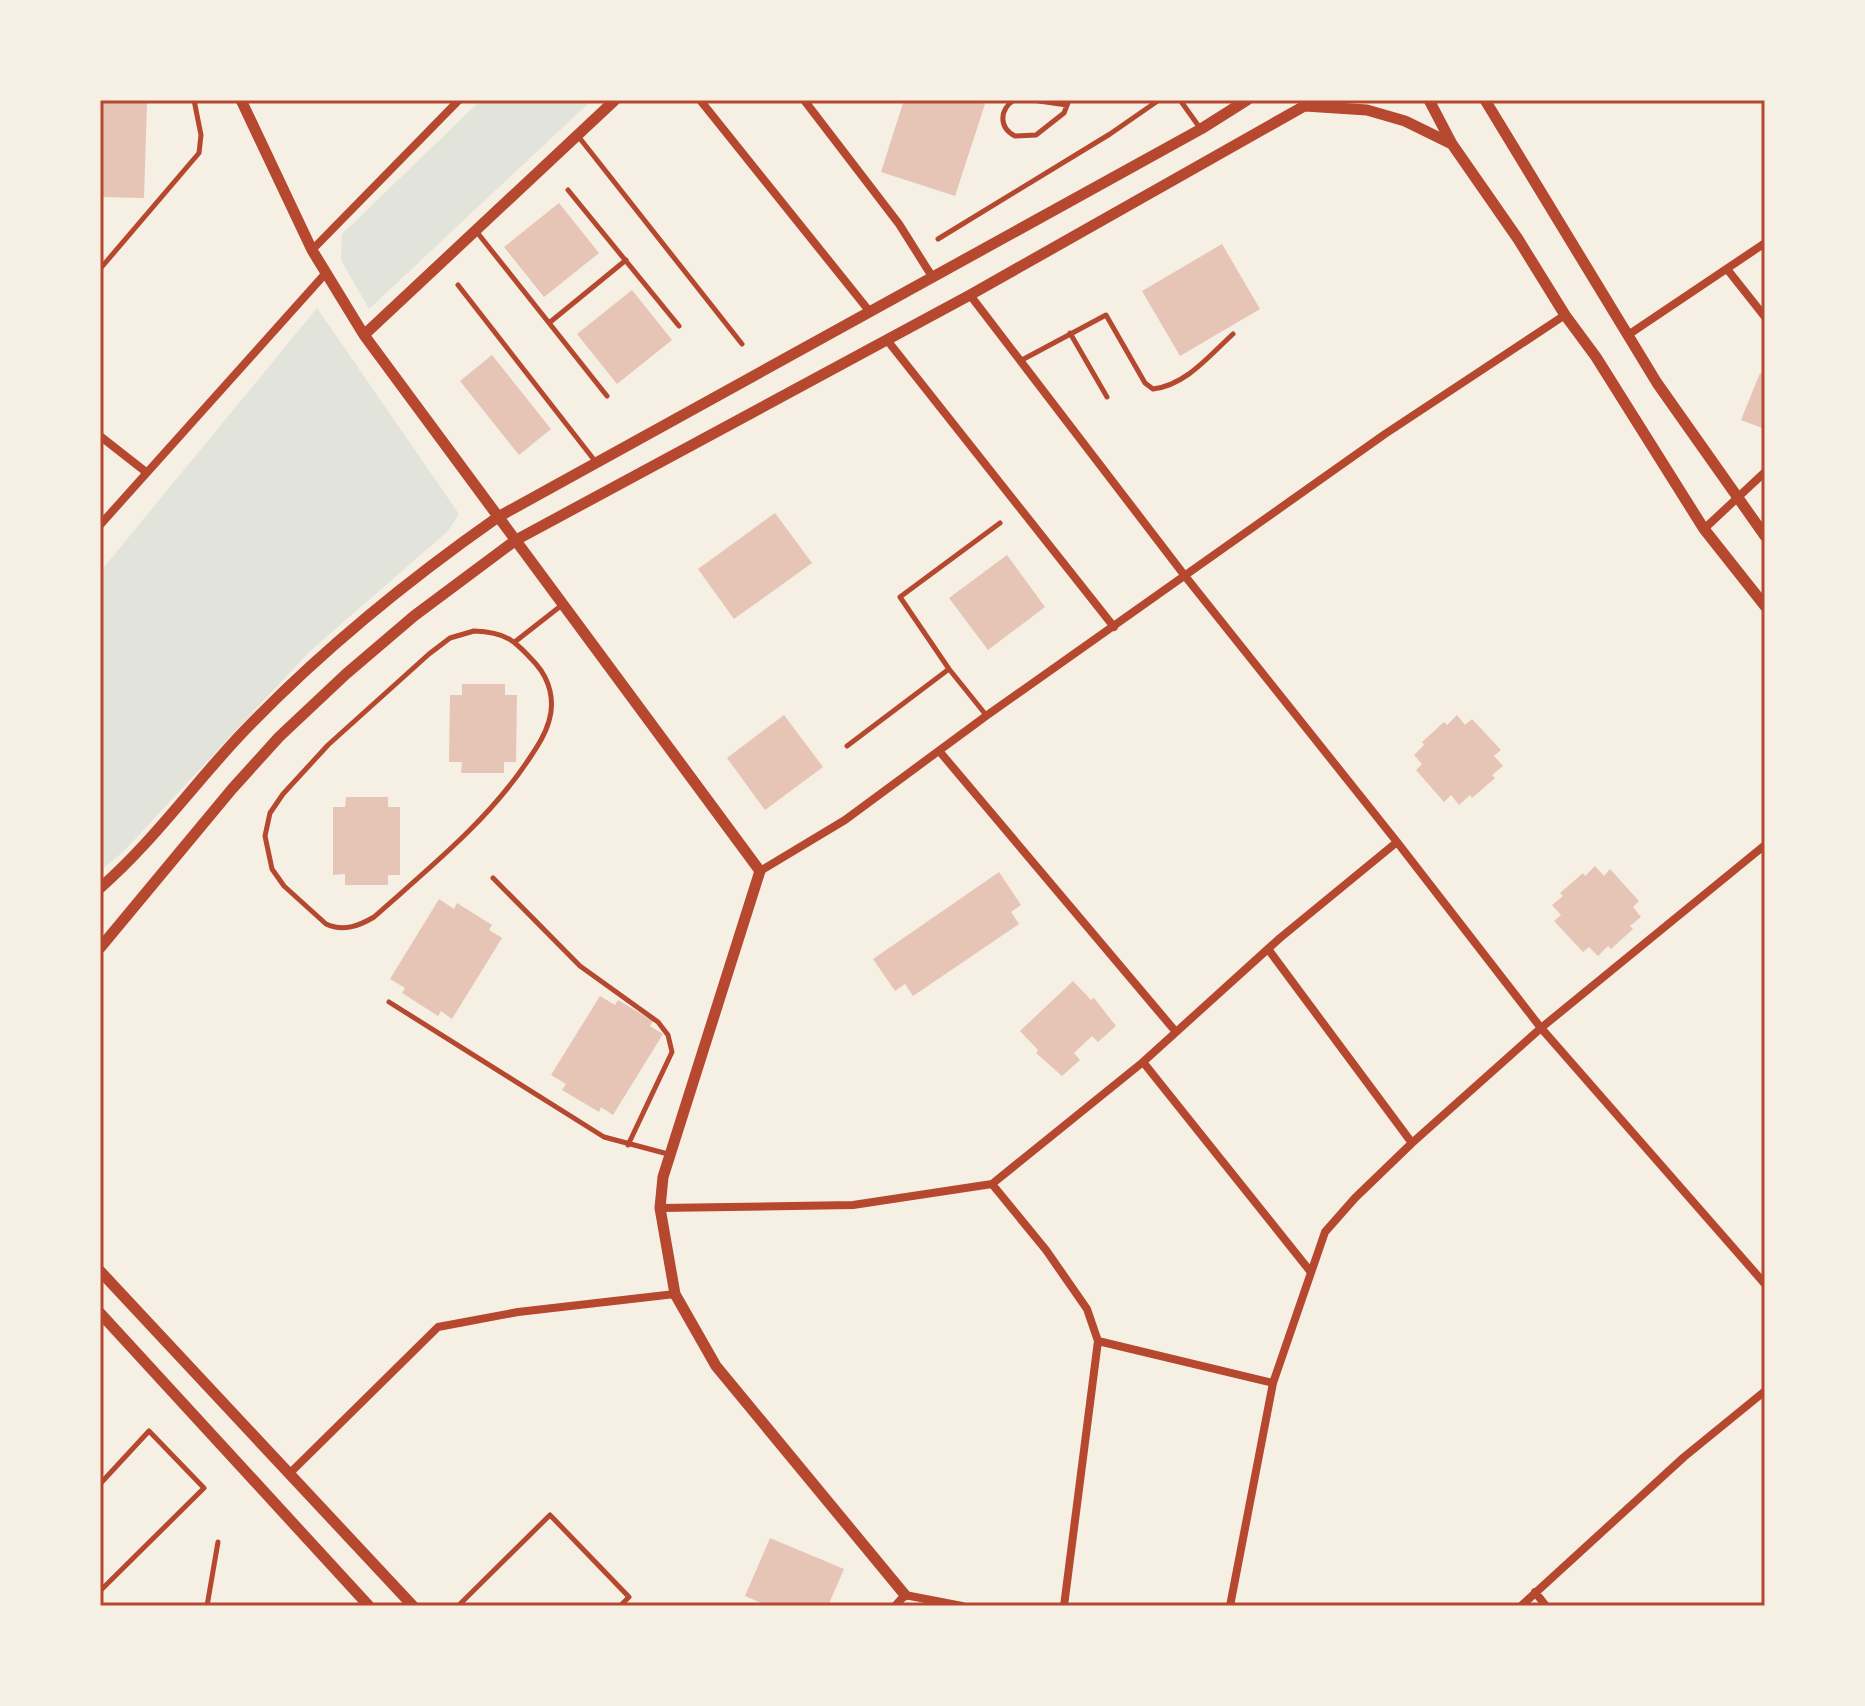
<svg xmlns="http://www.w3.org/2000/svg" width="1865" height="1706" font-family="Manrope,sans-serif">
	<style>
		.green { fill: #e2e4dc }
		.building { fill: #e6c5b7 }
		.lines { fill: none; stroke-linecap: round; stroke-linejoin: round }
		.service { stroke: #b5482f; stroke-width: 5 }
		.minor { stroke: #b5482f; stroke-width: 8 }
		.tertiary { stroke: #b5482f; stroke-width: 11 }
		.neatline { fill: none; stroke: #b5482f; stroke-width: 3 }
	</style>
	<rect width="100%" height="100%" fill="#f6efe4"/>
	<path class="green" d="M481,100H592L369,309L341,260L342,234Z
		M317,308L459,514L448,531L309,652L123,852L100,871V572Z"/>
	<path class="building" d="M904,100H971L985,104L955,196L881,172Z
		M100,102L147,103L144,198L100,197Z
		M559,203L599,253L544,297L504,247Z
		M1222,244L1260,309L1180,356L1142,291Z
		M632,290L672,340L617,384L577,334Z
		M492,355L551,429L519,455L460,381Z
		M1760,373L1765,375V429L1741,420Z
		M775,513L812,563L734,619L698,569Z
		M1007,555L1045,607L988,650L949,598Z
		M462,684H505V695H517L516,762H504V773H461L462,762H449L450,695H462Z
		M784,715L823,767L765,810L727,758Z
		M1457,715L1465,725L1472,719L1501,750L1494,756L1503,766L1492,775L1495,778L1472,798L1470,795L1459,805L1451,795L1444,802L1416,770L1422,764L1414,755L1424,745L1422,742L1444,722L1447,725Z
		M346,797H388V807H400V875H388V885H345V874L333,875V807H345Z
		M1595,866L1604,876L1610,869L1639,901L1633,907L1641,917L1630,926L1633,929L1611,949L1608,946L1598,956L1589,947L1583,952L1554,921L1561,915L1552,905L1563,896L1560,893L1583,873L1585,876Z
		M999,872L1021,905L1011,912L1019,924L913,996L905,984L895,991L873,959Z
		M439,899L454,909L457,903L492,925L489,930L502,938L452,1019L441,1011L438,1016L402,993L405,988L390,979Z
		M1073,981L1091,1000L1094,998L1116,1026L1098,1042L1092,1036L1074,1053L1080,1060L1062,1076L1036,1053L1038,1050L1020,1031Z
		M600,996L615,1005L618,1000L653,1021L650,1026L663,1034L613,1115L601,1107L599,1112L562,1090L566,1084L551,1075Z
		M770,1538L844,1569L828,1606H768L745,1596Z"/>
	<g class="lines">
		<path class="service" d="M1014,100C999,110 999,128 1015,136L1036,135L1064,113L1069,100
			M1032,100L1067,105
			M1180,100L1200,128
			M578,136L742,344
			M568,190L679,326
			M476,231L607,396
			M938,239L1110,134L1159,100
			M100,269L199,153L201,135L194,100
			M458,285L595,461
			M549,323L626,260
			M1070,333L1107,397
			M1020,361L1106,315L1145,383L1153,389C1186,385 1209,356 1233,334
			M474,631C507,632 515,641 536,664C550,680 555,701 549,721C545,735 537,747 529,759C488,821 429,868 374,917C359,926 343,932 326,924L284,886L272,869L265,836L270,813L283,794L328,745L429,654L450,638Z
			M516,641L562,605
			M986,715L949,669L900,597L1000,523
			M847,746L949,669
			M493,878L580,966L658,1022L668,1035L672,1052L628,1145
			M389,1002L604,1137L668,1154
			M100,1484L149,1431L204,1488L100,1591
			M207,1606L218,1542
			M458,1606L550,1515L629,1597L620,1606"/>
		<path class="minor" d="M700,100L870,312
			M804,100L899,224L933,278
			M312,250L459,100
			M1727,269L1765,317
			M970,295L1185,576L1397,842L1541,1028L1765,1284
			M1628,335L1765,243
			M887,340L1114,627
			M100,436L146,472
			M100,525L325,274
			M1704,529L1765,472
			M940,752L1176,1032
			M760,871L845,820L986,716L1385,434L1565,315
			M1268,949L1412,1143
			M1143,1062L1310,1271
			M992,1184L1046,1250L1087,1309L1098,1341L1064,1606
			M660,1208L853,1205L992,1184L1143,1062L1280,938L1397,842
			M1098,1341L1273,1383
			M289,1474L438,1327L518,1312L675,1294
			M1535,1592L1546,1606
			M895,1606L905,1595L962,1606
			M1230,1606L1273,1383L1325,1232L1355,1198L1412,1143L1541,1028L1765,845
			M1521,1606L1684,1457L1765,1391"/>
		<path class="tertiary" d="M241,100L312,250L364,335L760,871L663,1177L660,1208L675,1294L716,1366L905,1595
			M1429,100L1452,144L1518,239L1565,315L1596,357L1704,529L1765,606
			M1485,100L1657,383L1765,536
			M1305,106L1367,110L1405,121L1452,144
			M364,335L615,100
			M100,888C154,841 196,781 245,730C321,651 408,580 498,517L1201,129L1247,100
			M100,948L232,789L279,737L346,674L414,616L516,540L970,295L1315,100
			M100,1271L413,1606
			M100,1313L369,1606"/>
	</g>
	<rect width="1865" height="1706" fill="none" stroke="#f6efe4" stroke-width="204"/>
	<rect x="102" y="102" width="1661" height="1502" class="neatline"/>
</svg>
